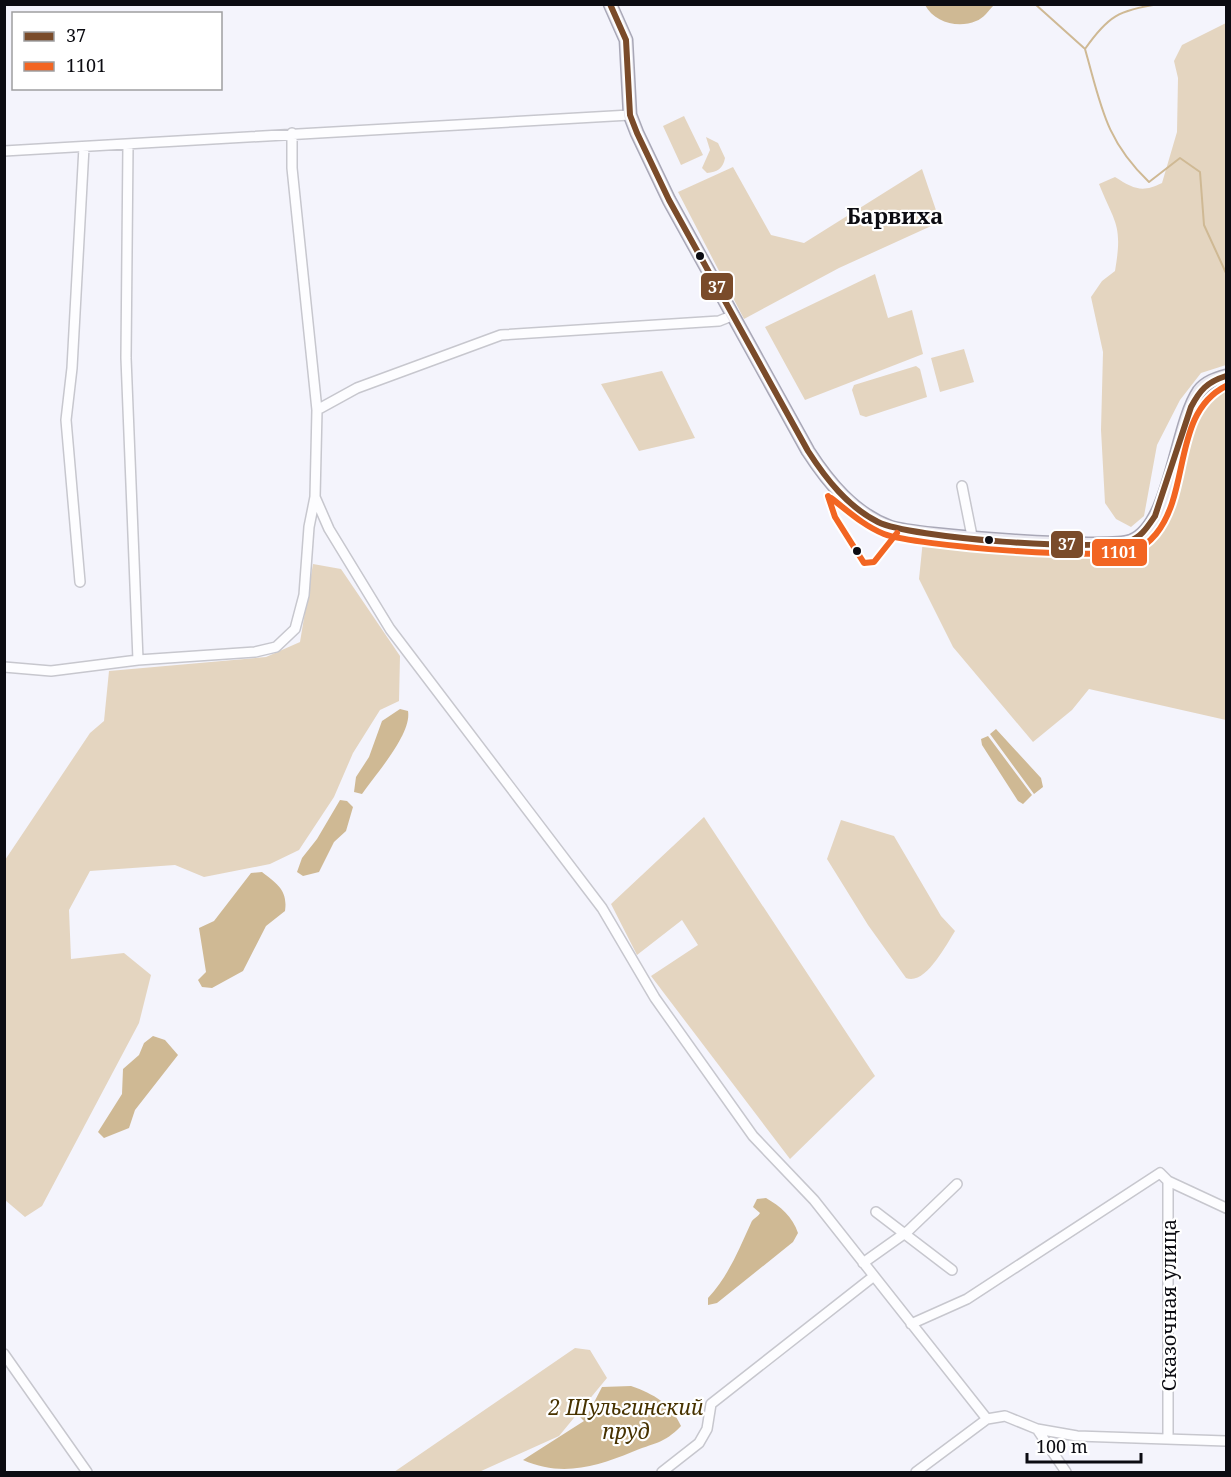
<svg xmlns="http://www.w3.org/2000/svg" width="1231" height="1477" font-family="'Noto Serif',serif">
	<style>
		.green { fill: #e4d5c0 }
		.water { fill: #cfb994 }
		.lines { fill: none; stroke-linecap: round; stroke-linejoin: round }
		.stream { stroke: #cfb994; stroke-width: 2 }
		.minor-casing { stroke: #c7c7ce; stroke-width: 12 }
		.major-casing { stroke: #a9a8b7; stroke-width: 15 }
		.minor { stroke: #fdfdff; stroke-width: 9 }
		.major { stroke: #eae9f1; stroke-width: 12 }
		.bus-1-casing { stroke: #fff; stroke-width: 10 }
		.bus-2-casing { stroke: #fff; stroke-width: 10 }
		.bus-1 { stroke: #7a4b2a; stroke-width: 6 }
		.bus-2 { stroke: #f26522; stroke-width: 6 }
		.bus-dot { fill: #0c0c12; stroke: #fff; stroke-width: 2 }
		.labels { text-anchor: middle; dominant-baseline: central; stroke-width: 4.5; stroke-linejoin: round; paint-order: stroke }
		.street-label { font-size: 20px; fill: #0c0c12; stroke: #fff }
		.water-label { font-size: 21px; font-style: italic; fill: #473200; stroke: #fff }
		.quarter-label { font-size: 22px; font-weight: bold; fill: #0c0c12; stroke: #fff }
		.line-badge { stroke: #fff; stroke-width: 2 }
		.badge-label { font-size: 16px; text-anchor: middle; font-weight: bold; fill: #fff }
	</style>
	<rect width="100%" height="100%" fill="#f4f4fc"/>
	<path class="green" d="M1226,23V365L1201,373L1180,400L1157,445L1144,516L1131,527L1116,519L1105,503L1101,430L1103,352L1091,297L1102,281L1115,271C1123,224 1115,224 1099,184L1115,177C1134,189 1142,193 1162,183L1177,132L1178,78L1174,61L1182,45Z
		M684,116L703,155L681,165L663,126Z
		M706,137L718,143L725,158C723,169 717,172 707,173L702,168L710,150Z
		M733,167L771,235L804,243L922,169L940,222L839,268L744,319L678,192Z
		M875,274L888,318L912,310L923,354L805,400L765,327Z
		M964,349L974,382L940,392L931,358Z
		M916,366L920,369L927,397L866,417L860,415L852,390L854,385Z
		M662,371L695,438L639,451L601,384Z
		M1219,388H1226V720L1089,689L1072,710L1033,742L953,647L919,579L923,540L1059,550H1120L1141,546L1159,530L1179,453L1202,405Z
		M313,564L341,569L400,656L399,701L380,710L353,753L334,797L299,850L270,864L204,877L175,865L90,871L69,910L71,959L124,953L151,975L139,1023L42,1206L25,1217L5,1200V860L90,733L104,721L109,671L266,657L300,642Z
		M704,817L875,1076L790,1159L651,976L698,945L682,920L637,955L611,904Z
		M841,820L894,836L941,916L955,931C946,945 925,986 906,978L868,925L827,859Z
		M575,1348L590,1350L607,1378L559,1436L479,1472H394Z"/>
	<path class="water" d="M925,5V4L994,5C989,10 983,19 976,21C958,29 934,22 925,5Z
		M400,709L408,711C412,734 375,775 362,794L354,792L356,777L369,757L382,721Z
		M996,729L1041,778L1043,787L1034,794L990,734Z
		M988,736L1032,795L1023,804L1018,801L982,745L981,739Z
		M340,800L347,801L353,807L346,831L334,842L319,872L303,876L297,872L302,858L317,839Z
		M262,872C277,884 288,890 285,911L266,926L243,971L212,988L202,987L198,980L206,972L199,928L214,921L251,873Z
		M153,1036L165,1040L178,1055L135,1110L129,1128L104,1138L98,1132L122,1094L123,1069L139,1055L144,1043Z
		M766,1198C780,1206 793,1217 798,1233L793,1242L717,1303L708,1305V1298C729,1275 738,1251 751,1223C753,1218 757,1218 760,1213L753,1207L757,1199Z
		M631,1386C654,1394 671,1404 681,1426C664,1444 653,1443 632,1452C596,1467 561,1477 523,1460L584,1421L580,1417L588,1414L602,1387Z"/>
	<g class="lines">
		<path class="stream" d="M1035,4L1084,48
			M1159,4C1119,10 1108,16 1085,49C1101,105 1105,140 1149,182L1180,158L1200,172L1204,225L1226,273"/>
		<defs>
			<path id="minor" d="M128,145L126,358L138,660
				M4,151L630,115
				M317,410L357,388L501,335L719,321L734,315
				M962,486L972,536
				M315,497L329,529L390,629L602,908L655,998L753,1136L814,1200L987,1419
				M80,582L66,420L72,368L84,147
				M4,667L51,671L138,660L255,652L276,647L295,629L304,595L309,527L315,497L317,410L292,168V133
				M1168,1181L1226,1208
				M876,1212L952,1270
				M863,1263L908,1231L957,1184
				M911,1324L967,1299L1160,1173L1168,1181V1439
				M4,1354L87,1472
				M1037,1429L1066,1472
				M662,1472L699,1443L707,1429L711,1404L874,1276
				M916,1472L987,1419L1005,1416L1037,1429L1077,1436L1226,1441"/>
			<path id="major" d="M610,4L626,40L630,115L637,133L669,200L808,451C828,482 854,514 890,527C915,536 1110,550 1131,541C1171,526 1175,427 1199,391C1206,382 1216,379 1226,376"/>
		</defs>
		<use href="#minor" class="minor-casing"/>
		<use href="#major" class="major-casing"/>
		<use href="#minor" class="minor"/>
		<use href="#major" class="major"/>
		<defs>
			<path id="bus-1" d="M610,4L626,40L630,115L637,133L669,200L808,451C826,479 848,507 878,522C910,538 1095,552 1129,541C1141,538 1148,526 1155,516L1191,407C1200,390 1207,382 1226,376"/>
			<path id="bus-2" d="M828,496L835,517L864,563L874,562L897,533
				M831,498C848,511 864,526 884,534C916,546 1104,561 1134,550C1142,548 1151,540 1156,534C1191,491 1172,413 1226,386"/>
		</defs>
		<use href="#bus-1" class="bus-1-casing"/>
		<use href="#bus-2" class="bus-2-casing"/>
		<use href="#bus-1" class="bus-1"/>
		<use href="#bus-2" class="bus-2"/>
	</g>
	<g class="bus-dot">
		<circle cx="700" cy="256" r="5"/>
		<circle cx="989" cy="540" r="5"/>
		<circle cx="857" cy="551" r="5"/>
	</g>
	<g class="labels">
		<g class="street-label">
			<text transform="translate(1168 1305) rotate(-90)">Сказочная улица</text>
		</g>
		<g class="water-label">
			<text x="626" y="1407">2 Шульгинский<tspan x="626" dy="24">пруд</tspan></text>
		</g>
		<g class="quarter-label">
			<text x="895" y="215">Барвиха</text>
		</g>
	</g>
	<g class="line-badge">
		<rect x="700" y="272" width="34" height="29" rx="6" fill="#7a4b2a"/>
		<rect x="1050" y="530" width="34" height="29" rx="6" fill="#7a4b2a"/>
		<rect x="1091" y="538" width="57" height="29" rx="6" fill="#f26522"/>
	</g>
	<g class="badge-label">
		<text x="717" y="293">37</text>
		<text x="1067" y="550">37</text>
		<text x="1119" y="558">1101</text>
	</g>
	<rect width="1231" height="1477" fill="none" stroke="#0c0c12" stroke-width="12"/>
	<rect x="12" y="12" width="210" height="78" fill="#ffffff" stroke="#9e9ea0" stroke-width="1.5"/>
	<rect x="24" y="32" width="30" height="9" fill="#7a4b2a" stroke="#9e9ea0" stroke-width="1.5"/>
	<text x="66" y="42" font-size="18" fill="#0c0c12">37</text>
	<rect x="24" y="62" width="30" height="9" fill="#f26522" stroke="#9e9ea0" stroke-width="1.5"/>
	<text x="66" y="72" font-size="18" fill="#0c0c12">1101</text>
	<path d="M1027 1453v9h114v-9" fill="none" stroke="#0c0c12" stroke-width="3"/>
	<text x="1036" y="1453" font-size="18" fill="#0c0c12" stroke="#ffffff" stroke-width="4.5" paint-order="stroke">100 m</text>
</svg>
